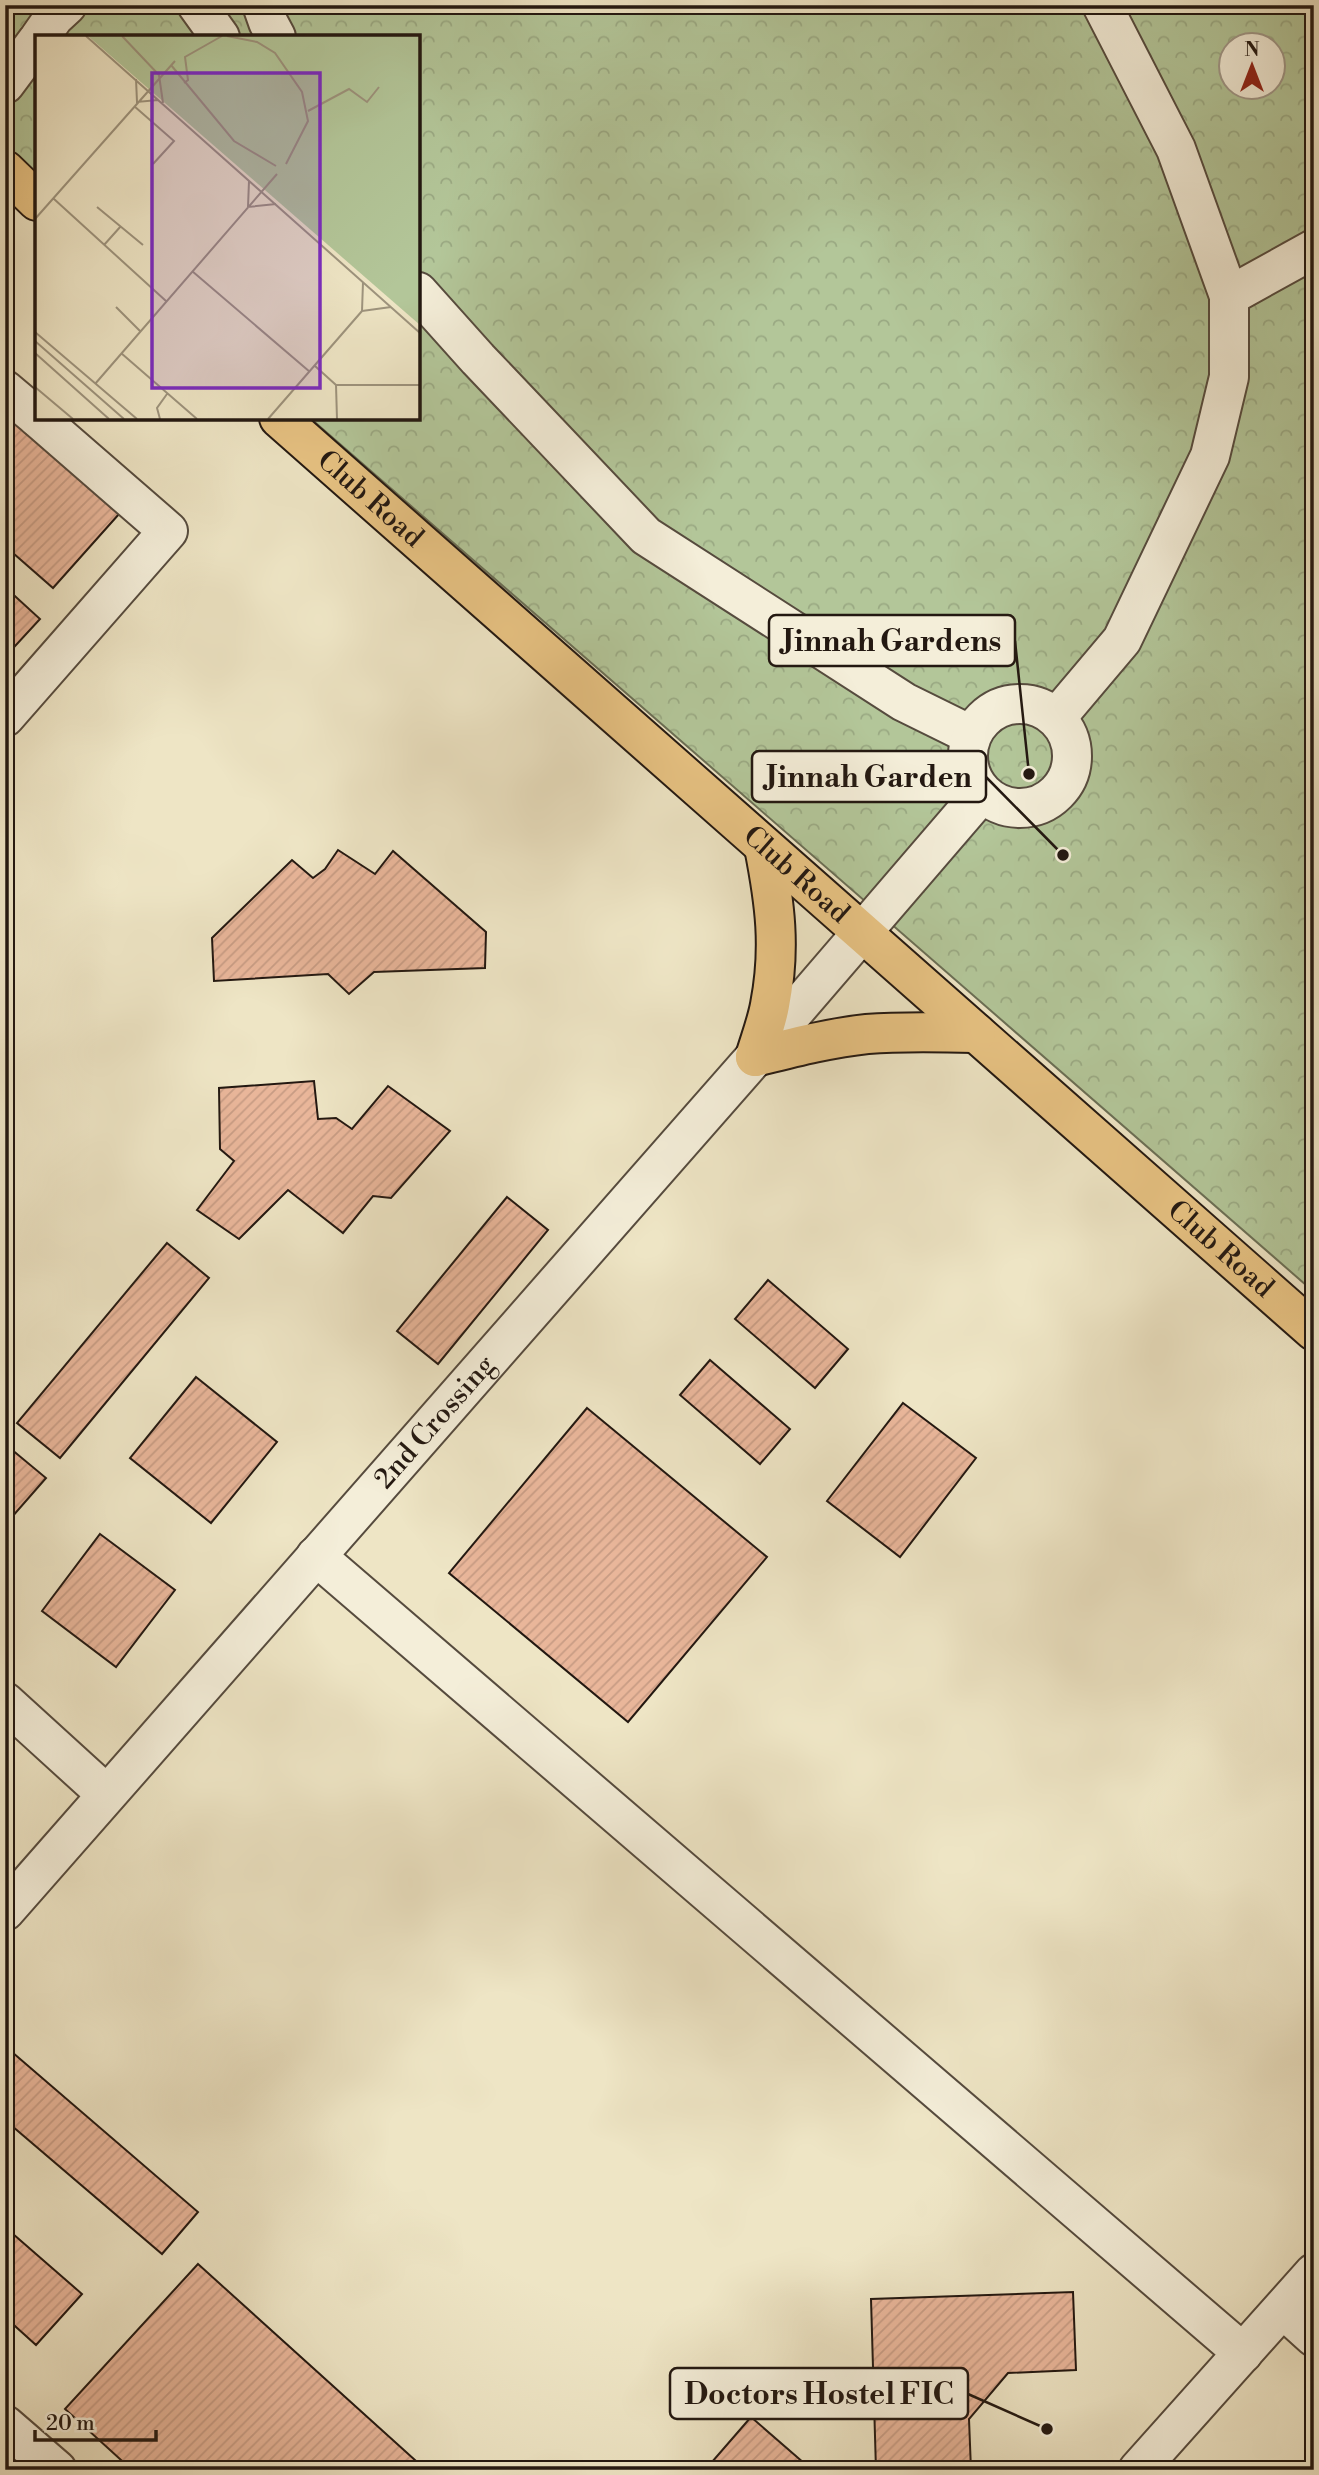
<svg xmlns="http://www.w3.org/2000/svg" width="1319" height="2475" font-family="'Libre Bodoni',serif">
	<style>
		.forest { fill: url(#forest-crowns); stroke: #6b6f55; stroke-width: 2; fill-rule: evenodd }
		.building { fill: url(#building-hatch); stroke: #231811; stroke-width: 2 }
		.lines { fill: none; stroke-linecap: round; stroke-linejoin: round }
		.minor-casing { stroke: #564b3e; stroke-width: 42 }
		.major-casing { stroke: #231811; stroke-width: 42 }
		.minor { stroke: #f4eed9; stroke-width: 38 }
		.major { stroke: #e7c282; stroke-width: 38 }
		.labels { text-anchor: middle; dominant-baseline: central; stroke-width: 6; stroke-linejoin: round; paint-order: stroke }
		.street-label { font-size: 28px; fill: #231811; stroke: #f4eed9 }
		.inset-road { fill: none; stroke: #9d937d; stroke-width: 2 }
		.view { fill: #7b2cbf; fill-opacity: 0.15; stroke: #7b2cbf; stroke-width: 3.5 }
		.inset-edge { fill: none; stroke: #231811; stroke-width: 3.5 }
		.leader { fill: none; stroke: #231811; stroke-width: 2.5 }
		.callout-dot { fill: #231811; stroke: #f4eed9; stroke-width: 2.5 }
		.callout { fill: #f4eed9; stroke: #231811; stroke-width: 2.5 }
		.callout-label { font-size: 30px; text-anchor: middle; font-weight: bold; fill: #231811 }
	</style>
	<defs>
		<pattern id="forest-crowns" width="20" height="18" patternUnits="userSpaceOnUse" patternTransform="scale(1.75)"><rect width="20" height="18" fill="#b3c699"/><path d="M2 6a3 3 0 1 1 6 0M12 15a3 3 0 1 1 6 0" fill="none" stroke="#9aa983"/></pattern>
		<pattern id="building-hatch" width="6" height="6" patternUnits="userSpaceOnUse" patternTransform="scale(1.75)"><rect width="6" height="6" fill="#e9b69a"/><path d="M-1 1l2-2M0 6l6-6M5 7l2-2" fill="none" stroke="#c89c84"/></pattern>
	</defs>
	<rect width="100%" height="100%" fill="#eee5c5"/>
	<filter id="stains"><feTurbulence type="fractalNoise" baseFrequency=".00286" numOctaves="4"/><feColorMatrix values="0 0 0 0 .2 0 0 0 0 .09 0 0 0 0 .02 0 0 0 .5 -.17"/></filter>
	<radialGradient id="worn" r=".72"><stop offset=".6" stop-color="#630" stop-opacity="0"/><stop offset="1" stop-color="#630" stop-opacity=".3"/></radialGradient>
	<path class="forest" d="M5,5H1314V1292L310,418H418V37H37V181L5,153ZM1232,46H1274V88H1232Z"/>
	<path class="building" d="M5,414L119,514L53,588L5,546Z
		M5,587L40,619L5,657Z
		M338,850L375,874L393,851L486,932L485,968L374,972L349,994L328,974L214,981L212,938L292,860L313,878L325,869Z
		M314,1081L318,1119L336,1118L352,1129L388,1086L450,1131L391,1198L373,1196L343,1233L288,1190L239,1239L197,1210L234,1161L220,1149L219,1088Z
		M507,1197L548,1230L438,1364L397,1331Z
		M167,1243L209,1278L60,1458L17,1423Z
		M768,1280L848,1349L815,1388L735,1319Z
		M710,1360L790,1429L760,1464L680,1395Z
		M196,1377L277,1442L211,1523L130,1458Z
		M903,1403L976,1458L900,1557L827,1501Z
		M587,1408L767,1557L628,1722L449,1573Z
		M5,1444L46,1478L5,1525Z
		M100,1534L175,1590L116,1667L42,1611Z
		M5,2046L198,2212L162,2254L5,2120Z
		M5,2227L82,2294L36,2345L5,2317Z
		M198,2264L426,2470H132L65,2409Z
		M1073,2292L1076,2370L1008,2373L969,2419L971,2470H876L871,2299Z
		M751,2417L812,2470H705Z"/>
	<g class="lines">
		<defs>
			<g id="minor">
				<path d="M197,5L220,37"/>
				<path d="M262,5L268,22L276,37"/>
				<path d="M40,37L54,17L67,5"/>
				<path d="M5,84L37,41"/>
				<path d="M418,292L478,359L646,536L904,702L971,735"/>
				<path d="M1229,296L1314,249"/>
				<path d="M5,390L37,417"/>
				<circle cx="1020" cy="756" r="52"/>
				<path d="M5,717L168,531L38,418"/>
				<path d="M1057,717L1122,640L1210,456L1229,377V296L1176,149L1102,5"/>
				<path d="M316,1556L1243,2353"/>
				<path d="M5,1702L106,1794"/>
				<path id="s1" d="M5,1911L755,1057L982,793"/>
				<path d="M1283,2309L1314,2337"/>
				<path d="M5,2425L57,2470"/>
				<path d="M1138,2470L1314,2273"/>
			</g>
			<g id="major">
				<path d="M5,170L37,201"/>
				<path id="s2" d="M279,418L1314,1331"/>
				<path d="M755,1057C791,1048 829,1038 867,1034C903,1031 939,1032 976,1033"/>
				<path d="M755,1057C760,1040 767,1022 770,1005C781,948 775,903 764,847"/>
			</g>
		</defs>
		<use href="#minor" class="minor-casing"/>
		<use href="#major" class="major-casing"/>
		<use href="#minor" class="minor"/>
		<use href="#major" class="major"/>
	</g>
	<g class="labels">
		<g class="street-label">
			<text stroke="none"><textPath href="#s2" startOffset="122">Club Road</textPath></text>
			<text stroke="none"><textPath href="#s2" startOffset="690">Club Road</textPath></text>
			<text stroke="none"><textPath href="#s2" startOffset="1256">Club Road</textPath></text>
			<text stroke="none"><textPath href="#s1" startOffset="651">2nd Crossing</textPath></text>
		</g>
	</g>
	<g transform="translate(35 35)">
		<rect width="385" height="385" fill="#eee5c5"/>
		<path d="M53,1H385V290Z" fill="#b3c699"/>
		<path class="inset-road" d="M51,1L385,298M87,1L124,40L128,68M192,1L222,7L240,18L267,57L273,86L251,129M136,30L199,106L241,131M101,44L102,67L123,65M149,48L153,45L150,22L187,1M99,71L139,106L118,129M273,76L314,54L332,67L344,52M214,146L213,172L241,169M19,164L131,266M62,172L108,210M0,184L140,26M69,210L86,191M157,236L275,337M81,272L105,296M327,276L356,272M0,297L102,384M0,306L89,384M0,318L74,384M86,318L162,384M280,331L301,350L302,384M60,349L242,139M301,350H384M0,352L38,384M125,384L122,373L132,359M233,384L327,276L328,247M385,384V348"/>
		<path class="view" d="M117,38H285V353H117Z"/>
		<rect width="385" height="385" class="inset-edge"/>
	</g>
	<path class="leader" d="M1029 774L1015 641M1063 855L986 777M1047 2429L968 2394"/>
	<g class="callout-dot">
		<circle cx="1029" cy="774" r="7"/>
		<circle cx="1063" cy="855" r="7"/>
		<circle cx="1047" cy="2429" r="7"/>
	</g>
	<g class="callout">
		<rect x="769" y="615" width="246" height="51" rx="7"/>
		<rect x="752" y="751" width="234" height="51" rx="7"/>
		<rect x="670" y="2368" width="298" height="51" rx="7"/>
	</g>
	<g class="callout-label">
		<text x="892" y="651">Jinnah Gardens</text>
		<text x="869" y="787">Jinnah Garden</text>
		<text x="819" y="2404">Doctors Hostel FIC</text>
	</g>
	<rect width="1319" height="2475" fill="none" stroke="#eee5c5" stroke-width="28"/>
	<rect x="7" y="7" width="1305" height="2461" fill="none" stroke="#231811" stroke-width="3.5"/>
	<rect x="14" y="14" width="1291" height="2447" fill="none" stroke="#231811" stroke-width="2"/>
	<g transform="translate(1252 66)"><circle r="33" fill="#f4eed9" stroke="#a09889" stroke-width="2"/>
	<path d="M0-5L12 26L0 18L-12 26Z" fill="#8f2418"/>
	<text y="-10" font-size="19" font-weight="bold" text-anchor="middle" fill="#231811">N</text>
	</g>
	<path d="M35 2430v10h121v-10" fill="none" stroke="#231811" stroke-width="3.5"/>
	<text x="46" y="2430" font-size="21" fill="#231811" stroke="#f4eed9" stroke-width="5" paint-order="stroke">20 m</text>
	<rect width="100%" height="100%" filter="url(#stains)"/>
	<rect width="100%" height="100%" fill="url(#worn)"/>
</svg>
